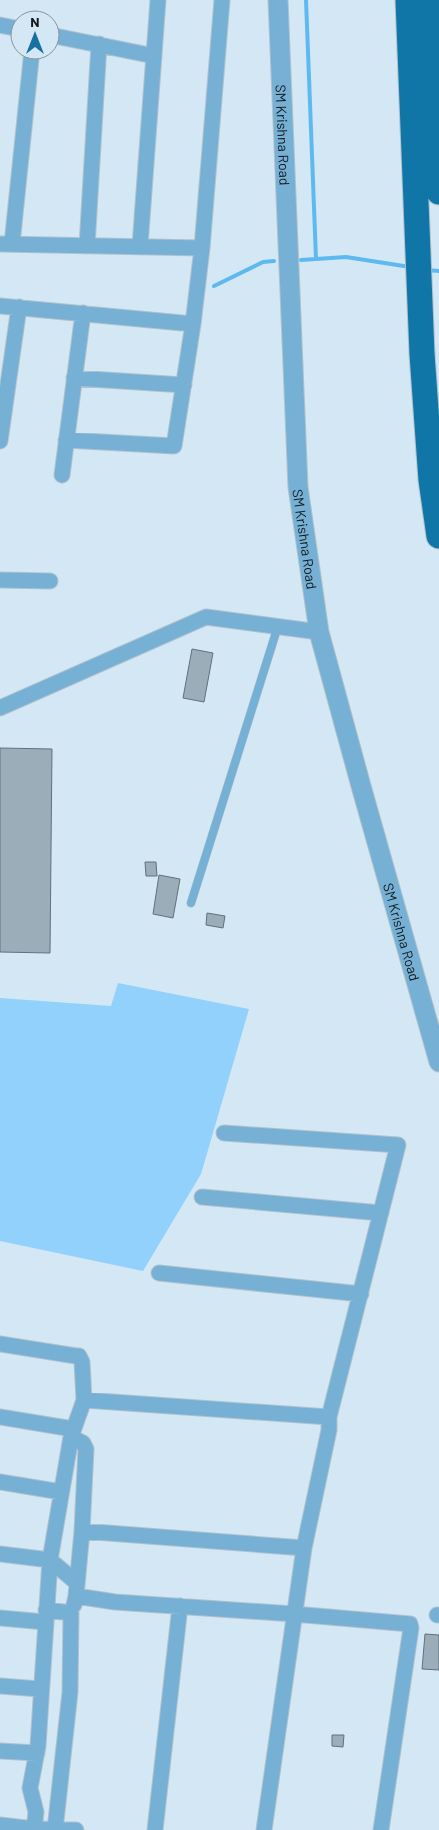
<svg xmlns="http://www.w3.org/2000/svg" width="439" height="1830" font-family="Barlow,sans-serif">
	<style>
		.green { fill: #92d1fb }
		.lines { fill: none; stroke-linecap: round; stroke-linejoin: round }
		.stream { stroke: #5fb9f1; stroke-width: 4 }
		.building { fill: #9cadba; stroke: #60717c }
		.service-casing { stroke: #b1c2cd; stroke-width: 9 }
		.minor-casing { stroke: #b1c2cd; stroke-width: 17 }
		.tertiary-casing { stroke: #b1c2cd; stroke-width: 21 }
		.trunk-casing { stroke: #b1c2cd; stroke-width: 27 }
		.service { stroke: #77b0d5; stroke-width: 8 }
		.minor { stroke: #77b0d5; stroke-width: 15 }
		.tertiary { stroke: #77b0d5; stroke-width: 19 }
		.trunk { stroke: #1076a8; stroke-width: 25 }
		.labels { text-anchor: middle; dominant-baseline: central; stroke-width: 4; stroke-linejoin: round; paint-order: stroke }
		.street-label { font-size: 14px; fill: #13191e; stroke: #d4e7f4 }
	</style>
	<rect width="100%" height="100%" fill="#d4e7f4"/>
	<path class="green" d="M118,983L249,1009L201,1174L143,1271L0,1241V998L111,1006Z"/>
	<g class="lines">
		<path class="stream" d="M306,0L316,259
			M301,260L346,257L410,267
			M427,270L439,271
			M214,286L263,262L274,261"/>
	</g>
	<path class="building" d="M192,649L213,653L204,702L183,698Z
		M0,748L52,749L50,953L0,952Z
		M145,862H156L157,876H146Z
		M159,875L180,879L173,918L153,914Z
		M207,913L225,916L223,928L206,925Z
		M425,1634L439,1635V1670L422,1669Z
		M332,1735H344L343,1747L332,1746Z"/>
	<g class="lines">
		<defs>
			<path id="service" d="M191,903L278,626"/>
			<path id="minor" d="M0,25L20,29
				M50,35L154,56
				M0,244L202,248
				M12,244L32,50
				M87,246L99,44
				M140,246L158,0
				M0,306L193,324
				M74,378L184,385
				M66,440L174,446L193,324L202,248L222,0
				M0,441L19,307
				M62,475L83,313
				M0,580L50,581
				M0,708L206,617L319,632
				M224,1133L398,1145L329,1417V1430L304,1548L264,1830
				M202,1197L381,1213
				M159,1273L361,1294
				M0,1344L76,1356H79L82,1362L84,1400L71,1437L50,1560L38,1746L30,1788L36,1812L34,1830
				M84,1400L329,1417
				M0,1417L73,1429
				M71,1437L83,1443L86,1449L82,1531L76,1596L74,1605
				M0,1482L61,1492
				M82,1531L304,1548
				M0,1554L50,1560L77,1583
				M76,1596L115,1602L294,1614L410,1624L411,1628L381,1830
				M46,1610L71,1613L70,1692L55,1830
				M437,1615H439
				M0,1618L45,1622
				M0,1686L40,1689
				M0,1751L37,1753
				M0,1825L34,1829L76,1830
				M155,1830L180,1606"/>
			<g id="tertiary">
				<path id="s1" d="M278,0L298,487L319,632L361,786L439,1062"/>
			</g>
			<path id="trunk" d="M408,0L422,354L431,480L439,536
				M431,0L439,192"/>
		</defs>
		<use href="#service" class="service-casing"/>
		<use href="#minor" class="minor-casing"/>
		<use href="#tertiary" class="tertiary-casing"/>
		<use href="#trunk" class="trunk-casing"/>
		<use href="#service" class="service"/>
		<use href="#minor" class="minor"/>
		<use href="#tertiary" class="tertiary"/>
		<use href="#trunk" class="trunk"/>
	</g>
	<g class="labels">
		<g class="street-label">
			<text stroke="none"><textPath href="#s1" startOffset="135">SM Krishna Road</textPath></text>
			<text stroke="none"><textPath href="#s1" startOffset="540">SM Krishna Road</textPath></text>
			<text stroke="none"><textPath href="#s1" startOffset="945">SM Krishna Road</textPath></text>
		</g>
	</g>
	<g transform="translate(35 35)"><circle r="24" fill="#d4e7f4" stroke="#87959e"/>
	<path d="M0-4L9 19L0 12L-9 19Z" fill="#1771a0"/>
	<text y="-8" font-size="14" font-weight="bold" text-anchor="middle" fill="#13191e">N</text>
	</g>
</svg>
